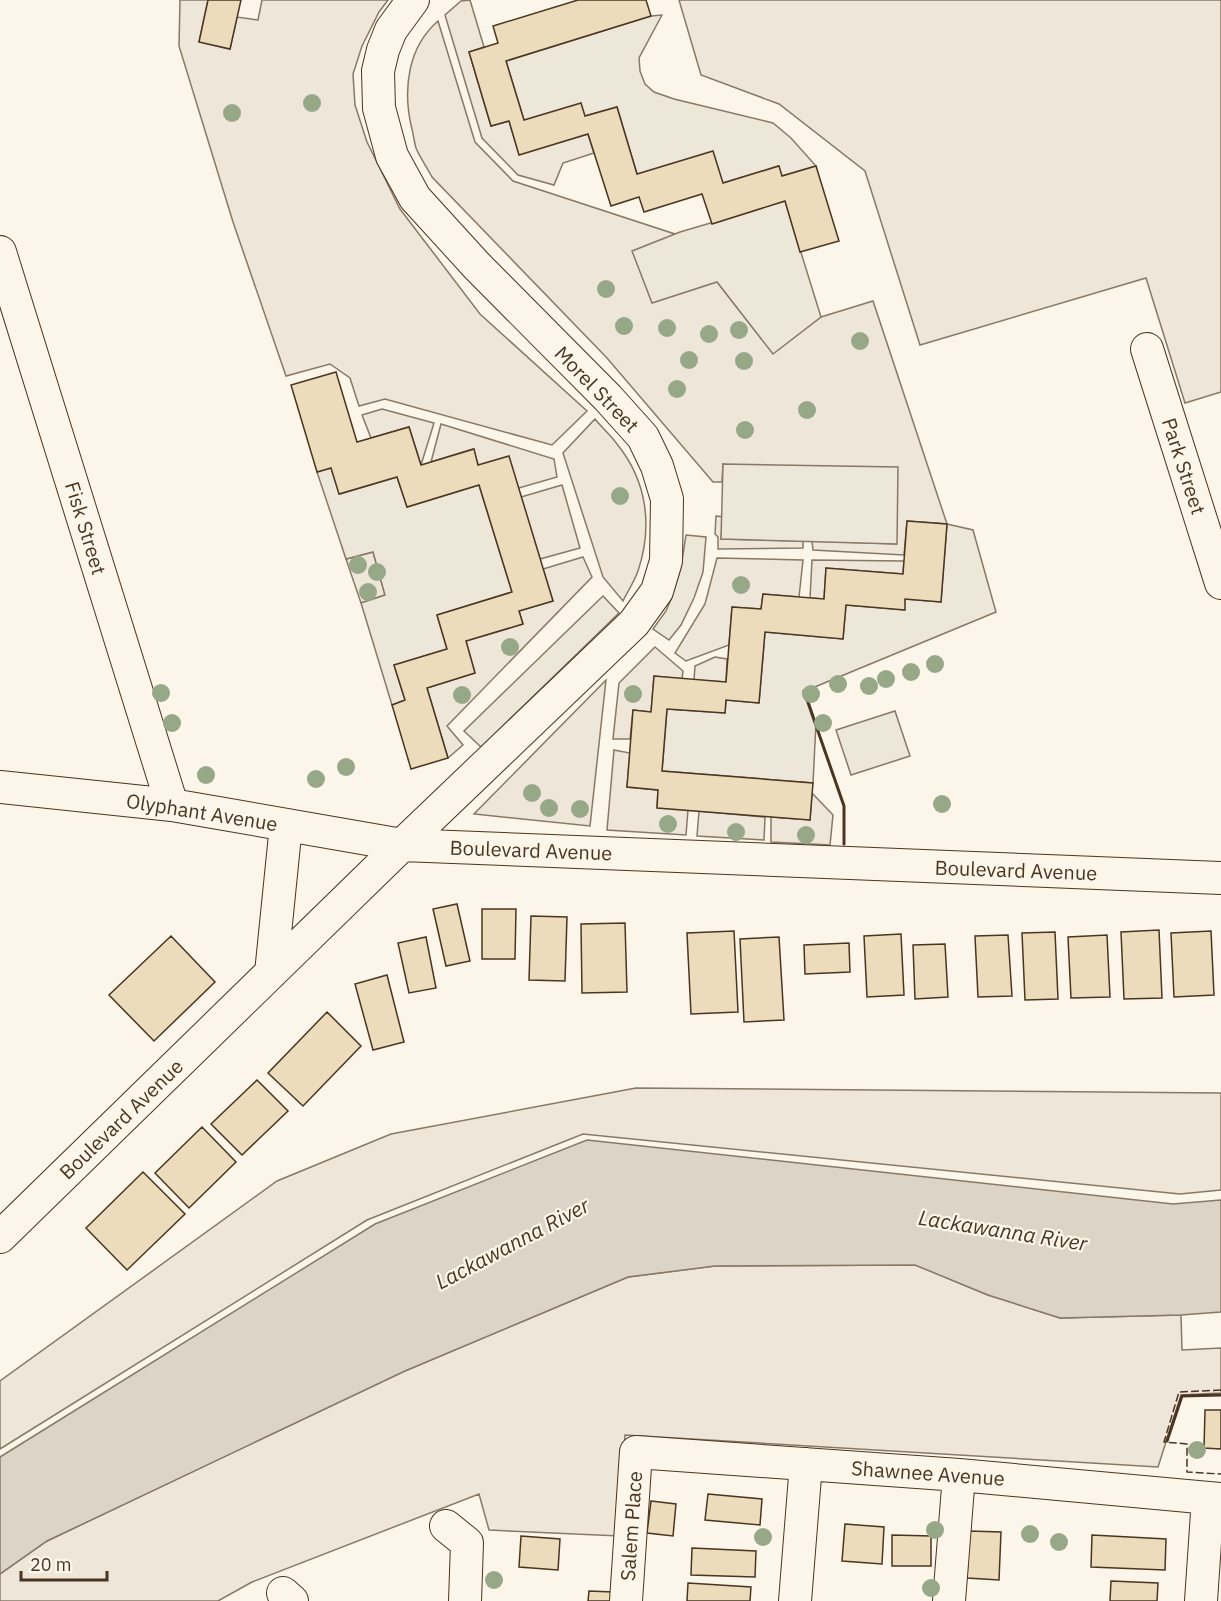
<svg xmlns="http://www.w3.org/2000/svg" width="1221" height="1601" font-family="'IBM Plex Sans',sans-serif">
	<style>
		.green { fill: #ede6d9; stroke: #887966; stroke-width: 1.5 }
		.parking { fill: #ede7d9; stroke: #887966; stroke-width: 1.5 }
		.water { fill: #dcd4c6; stroke: #887966; stroke-width: 1.5 }
		.building { fill: #ecdcbc; stroke: #4a3520; stroke-width: 1.5 }
		.lines { fill: none; stroke-linecap: round; stroke-linejoin: round }
		.minor-casing { stroke: #4a3520; stroke-width: 34 }
		.minor { stroke: #fbf6e9; stroke-width: 32 }
		.fence { stroke: #4a3520; stroke-width: 1.5; stroke-dasharray: 8 3; stroke-linecap: butt }
		.wall { stroke: #4a3520; stroke-width: 3 }
		.tree { fill: #96a887 }
		.labels { text-anchor: middle; dominant-baseline: central; stroke-width: 4.5; stroke-linejoin: round; paint-order: stroke }
		.street-label { font-size: 20px; fill: #4a3520; stroke: #fbf6e9 }
		.water-label { font-size: 21px; font-style: italic; fill: #4a3520; stroke: #fbf6e9 }
	</style>
	<rect width="100%" height="100%" fill="#fbf6e9"/>
	<path class="green" d="M180,0H208L199,42L230,49L237,17L258,20L262,0H388L379,12L362,46L353,74L355,105L367,142L400,209L480,314L587,411L552,445L385,399L359,406L350,378L330,364L286,376L233,222L179,46Z
		M470,0L484,47L469,52L491,126L509,121L519,154L588,134L594,153L563,163L554,185L518,175L482,138L445,15L461,1Z
		M679,0H1221V392L1185,403L1146,278L920,345L865,171L779,104L701,75Z
		M438,21L475,142L513,181L681,236L773,353L821,317L873,301L947,524L907,521L904,555L813,550L812,541L897,544L723,464L722,482H713L607,358L432,177C427,167 420,158 416,148C414,141 413,132 411,125C403,88 408,47 438,21Z
		M382,409L434,423L421,465L409,427L371,438L362,415Z
		M595,419C602,428 611,435 617,444C647,481 653,526 638,571C634,582 628,591 623,601L603,577L563,453Z
		M441,424L554,459L557,477L519,488L478,465L473,449L431,462Z
		M562,485L580,548L540,559L521,497Z
		M716,516L723,517L721,539L803,541V548L718,549V537L715,534Z
		M373,552L385,595L361,603L346,559Z
		M583,557L592,577L447,726L463,745L448,758L427,688L475,673L466,641L523,624L519,611L553,601L543,569Z
		M717,558L803,560L799,597L763,594L761,609L732,607L729,645L686,661L675,653L705,604Z
		M812,560L904,561L903,574L826,568L824,599L810,598Z
		M655,647L683,671L682,679L654,676L651,712L633,710L630,739H613L619,683Z
		M715,657L727,659L726,682L694,680L695,666Z
		M606,680L590,826L474,814Z
		M614,750L630,753L627,787L658,790L657,807L688,810L686,835L607,830Z
		M812,793L833,815L830,845L771,842V817L810,820Z
		M699,811L765,817L764,840L697,836Z
		M636,1088L1221,1093V1190L1180,1194L583,1134L367,1220L0,1449V1381L277,1181L391,1134Z
		M916,1265L988,1295L1060,1318L1181,1315L1182,1350L1221,1348V1393L1181,1395L1158,1467L625,1435L619,1536L489,1530L479,1494L252,1582L218,1601H0V1574L47,1541L400,1373L628,1277L715,1266Z"/>
	<path class="parking" d="M662,15L639,58L640,71L645,84L654,92L674,99L773,123L791,138L816,166L782,176L778,166L723,183L637,174L617,107L585,116L524,120L506,61L651,16Z
		M785,201L821,317L773,354L717,282L652,303L632,251L680,232Z
		M723,464L898,467L897,544L721,539Z
		M331,468L340,494L397,477L407,507L479,485L512,592L437,615L447,649L394,665L405,700L392,705L361,603L385,595L373,552L346,559L317,472Z
		M947,524L973,530L996,612L805,691L816,723L813,783L662,771L667,709L725,713L726,700L759,703L765,632L843,639L846,605L904,610L905,599L941,602Z
		M686,535L706,537L703,572L694,598L681,625L669,640L653,629L666,611L672,597L681,567Z
		M603,596L619,613L481,747L464,731Z
		M895,711L910,756L851,775L836,730Z"/>
	<path class="water" d="M587,1140L1173,1204L1221,1200V1312L1181,1315L1060,1318L988,1295L915,1265L715,1266L628,1277L405,1371L47,1541L0,1574V1457L375,1224Z"/>
	<path class="building" d="M208,0H241L230,49L199,42Z
		M578,0H646L651,16L506,61L524,120L581,103L585,116L617,107L637,174L713,151L723,183L779,166L782,176L816,166L839,241L800,252L785,201L712,224L702,194L644,212L639,197L611,206L588,134L519,155L509,121L491,126L469,52L498,43L493,26Z
		M336,372L357,442L409,427L421,465L474,449L478,465L509,456L553,601L519,611L523,624L466,641L475,673L427,688L448,758L411,769L392,705L405,700L394,665L447,649L437,615L512,592L479,485L407,507L397,477L339,494L331,468L317,472L291,385Z
		M907,521L947,524L941,602L905,599V610L846,605L843,639L765,632L759,703L726,700L725,713L667,709L662,771L813,783L810,820L657,808L658,790L627,787L633,710L651,712L654,676L726,682L732,607L761,609L763,594L824,599L826,568L903,574Z
		M457,904L470,961L446,966L433,909Z
		M482,909H516L515,959H482Z
		M531,916L567,917L565,981L529,980Z
		M625,923L627,992L582,993L581,924Z
		M1159,930L1162,998L1124,999L1121,932Z
		M734,931L738,1012L691,1014L687,933Z
		M1211,931L1214,995L1174,997L1171,933Z
		M1055,932L1058,999L1025,1000L1022,933Z
		M901,934L904,995L867,997L864,936Z
		M1008,935L1012,996L978,997L975,936Z
		M1107,935L1110,997L1071,998L1068,937Z
		M171,936L215,982L154,1041L109,995Z
		M426,937L436,988L409,993L398,943Z
		M779,937L784,1020L744,1022L740,939Z
		M849,943L850,972L805,974L804,945Z
		M945,944L948,997L915,999L913,945Z
		M387,975L404,1042L373,1050L355,984Z
		M327,1012L361,1046L303,1106L268,1073Z
		M257,1080L288,1111L242,1155L211,1124Z
		M202,1127L236,1162L189,1208L155,1173Z
		M143,1172L185,1214L127,1270L86,1228Z
		M1205,1410H1221V1449L1204,1448Z
		M708,1494L762,1499L760,1525L705,1520Z
		M651,1501L676,1504L673,1536L647,1533Z
		M845,1524L884,1527L882,1564L842,1561Z
		M969,1531L1001,1532L999,1580L967,1578Z
		M892,1535L931,1536V1566H892Z
		M1092,1535L1166,1539L1165,1570L1091,1567Z
		M521,1536L560,1539L558,1570L519,1567Z
		M692,1548L756,1551L755,1577L691,1575Z
		M1111,1581L1158,1583L1157,1601H1110Z
		M688,1583L751,1587L750,1601H687Z
		M589,1591L613,1592L612,1601H588Z"/>
	<g class="lines">
		<defs>
			<path id="minor" d="M0,252L172,805
				M1147,349L1221,583
				M0,787L172,805L402,845L1221,878
				M271,973L286,825
				M0,1237L402,845L634,623L657,591L666,561L667,499L657,466L643,437L608,398L477,266L415,198L392,156L379,108L378,71L383,50L391,30L413,0
				M446,1526L467,1543L465,1601
				M283,1593L292,1601
				M626,1601L636,1452L959,1475L1221,1499
				M795,1601L806,1464
				M949,1601L959,1475
				M1201,1601L1208,1498"/>
		</defs>
		<use href="#minor" class="minor-casing"/>
		<use href="#minor" class="minor"/>
		<path class="fence" d="M1221,1390L1179,1392L1164,1442L1187,1444V1472L1221,1474"/>
		<path class="wall" d="M804,691L844,806V844
			M1167,1441L1182,1396L1221,1395"/>
	</g>
	<g class="tree">
		<circle cx="312" cy="103" r="9"/>
		<circle cx="232" cy="113" r="9"/>
		<circle cx="606" cy="289" r="9"/>
		<circle cx="624" cy="326" r="9"/>
		<circle cx="667" cy="328" r="9"/>
		<circle cx="739" cy="330" r="9"/>
		<circle cx="709" cy="334" r="9"/>
		<circle cx="860" cy="341" r="9"/>
		<circle cx="689" cy="360" r="9"/>
		<circle cx="744" cy="361" r="9"/>
		<circle cx="677" cy="389" r="9"/>
		<circle cx="807" cy="410" r="9"/>
		<circle cx="745" cy="430" r="9"/>
		<circle cx="620" cy="496" r="9"/>
		<circle cx="358" cy="565" r="9"/>
		<circle cx="377" cy="572" r="9"/>
		<circle cx="741" cy="585" r="9"/>
		<circle cx="368" cy="592" r="9"/>
		<circle cx="510" cy="647" r="9"/>
		<circle cx="935" cy="664" r="9"/>
		<circle cx="911" cy="672" r="9"/>
		<circle cx="886" cy="679" r="9"/>
		<circle cx="838" cy="684" r="9"/>
		<circle cx="869" cy="686" r="9"/>
		<circle cx="161" cy="693" r="9"/>
		<circle cx="633" cy="694" r="9"/>
		<circle cx="811" cy="694" r="9"/>
		<circle cx="462" cy="695" r="9"/>
		<circle cx="172" cy="723" r="9"/>
		<circle cx="823" cy="723" r="9"/>
		<circle cx="346" cy="767" r="9"/>
		<circle cx="206" cy="775" r="9"/>
		<circle cx="316" cy="779" r="9"/>
		<circle cx="532" cy="793" r="9"/>
		<circle cx="942" cy="804" r="9"/>
		<circle cx="549" cy="808" r="9"/>
		<circle cx="580" cy="809" r="9"/>
		<circle cx="668" cy="824" r="9"/>
		<circle cx="736" cy="832" r="9"/>
		<circle cx="806" cy="835" r="9"/>
		<circle cx="1197" cy="1450" r="9"/>
		<circle cx="935" cy="1530" r="9"/>
		<circle cx="1030" cy="1534" r="9"/>
		<circle cx="763" cy="1537" r="9"/>
		<circle cx="1059" cy="1542" r="9"/>
		<circle cx="494" cy="1580" r="9"/>
		<circle cx="931" cy="1588" r="9"/>
	</g>
	<g class="labels">
		<g class="street-label">
			<text transform="translate(597 389) rotate(46)">Morel Street</text>
			<text transform="translate(1184 466) rotate(72)">Park Street</text>
			<text transform="translate(86 528) rotate(73)">Fisk Street</text>
			<text transform="translate(202 812) rotate(9)">Olyphant Avenue</text>
			<text transform="translate(531 850) rotate(2)">Boulevard Avenue</text>
			<text transform="translate(1016 870) rotate(2)">Boulevard Avenue</text>
			<text transform="translate(121 1119) rotate(-44)">Boulevard Avenue</text>
			<text transform="translate(928 1473) rotate(4)">Shawnee Avenue</text>
			<text transform="translate(631 1526) rotate(-86)">Salem Place</text>
		</g>
		<g class="water-label">
			<text transform="translate(1003 1230) rotate(9)">Lackawanna River</text>
			<text transform="translate(512 1243) rotate(-28)">Lackawanna River</text>
		</g>
	</g>
	<path d="M21 1571v9h86v-9" fill="none" stroke="#4a3520" stroke-width="3"/>
	<text x="30" y="1571" font-size="18" fill="#4a3520" stroke="#fbf6e9" stroke-width="4.5" paint-order="stroke">20 m</text>
</svg>
